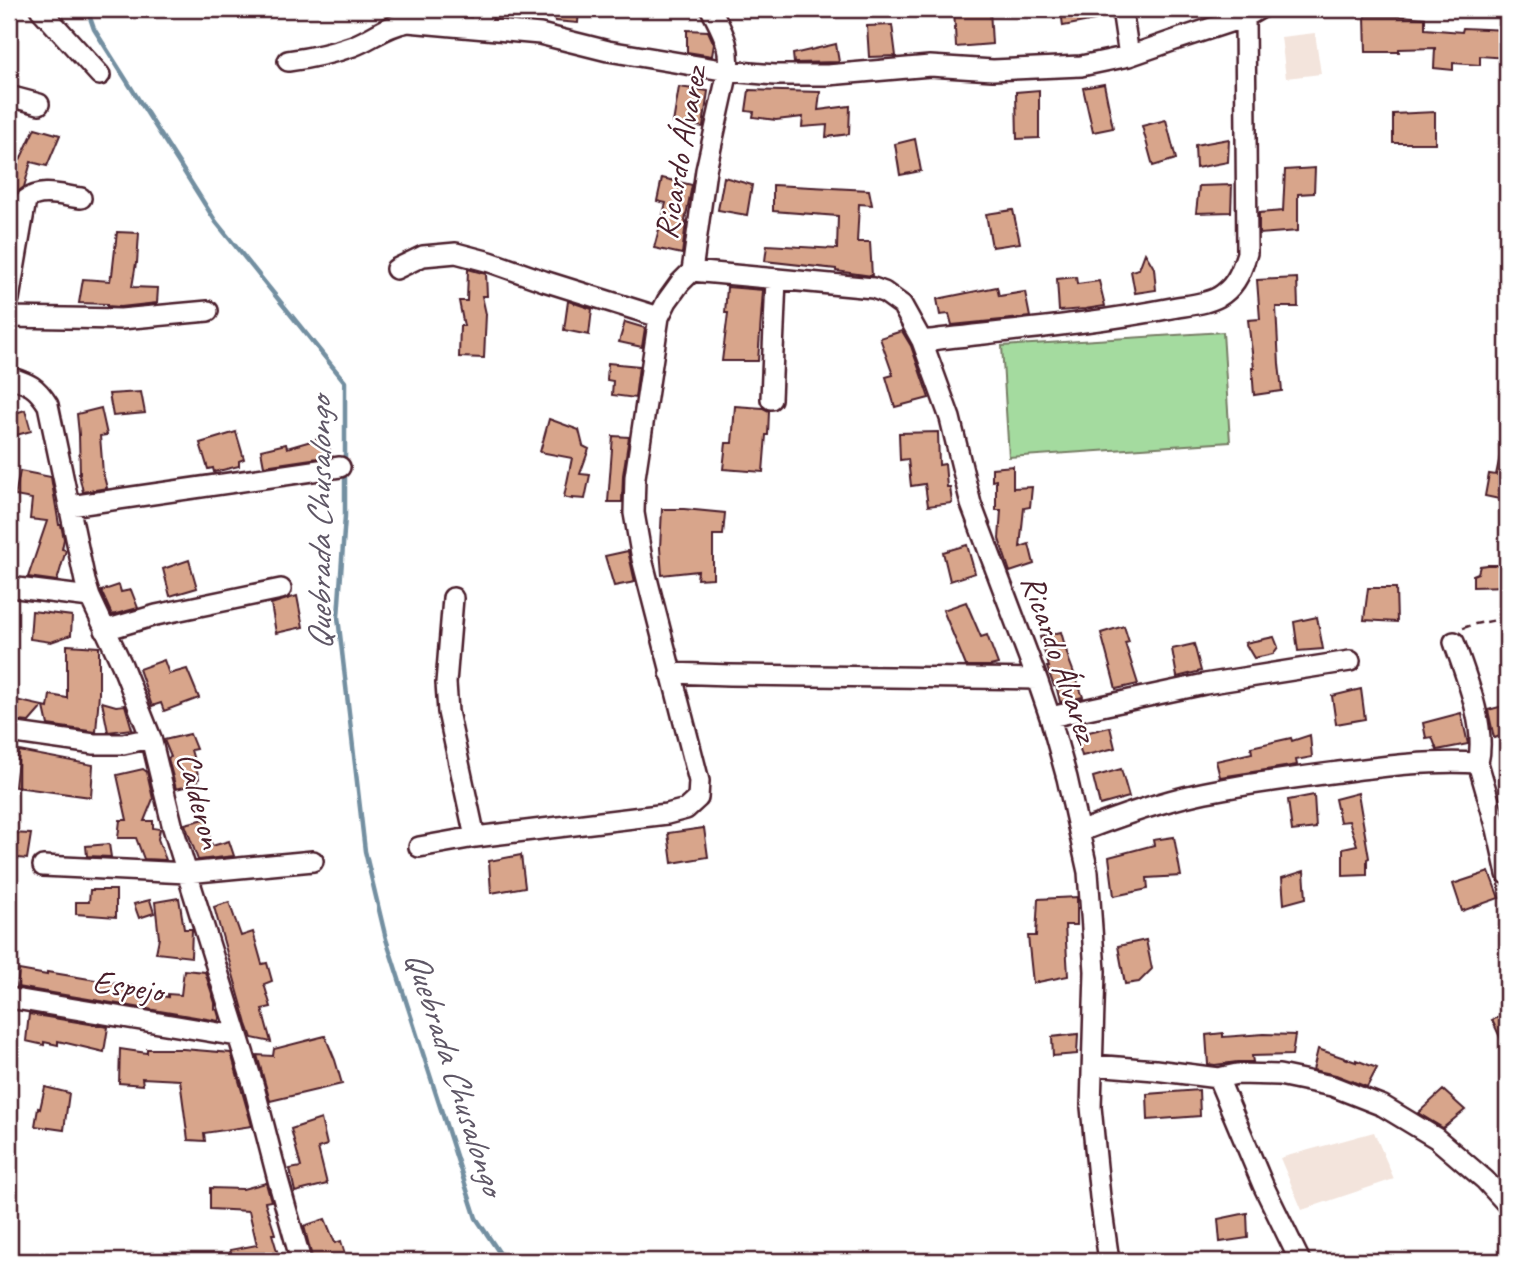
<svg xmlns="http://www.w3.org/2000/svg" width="1516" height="1270" font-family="Caveat,sans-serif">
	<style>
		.built { fill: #f3e4dc }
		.green { fill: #a4db9f; stroke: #777d65; stroke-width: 2 }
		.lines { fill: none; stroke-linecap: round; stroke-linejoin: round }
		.stream { stroke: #738fa1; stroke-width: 4.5 }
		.building { fill: #d8a58b; stroke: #4a1f2b; stroke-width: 2 }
		.minor-casing { stroke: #4a1f2b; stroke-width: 24 }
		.path { stroke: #4a1f2b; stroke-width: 2.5; stroke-dasharray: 7 5; stroke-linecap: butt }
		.minor { stroke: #fff; stroke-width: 19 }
		.labels { text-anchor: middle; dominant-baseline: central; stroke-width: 5; stroke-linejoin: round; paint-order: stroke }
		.street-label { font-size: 33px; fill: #4a1f2b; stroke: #fff }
		.water-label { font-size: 35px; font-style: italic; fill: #5f5766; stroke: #fff }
	</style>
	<rect width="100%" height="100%" fill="#fff"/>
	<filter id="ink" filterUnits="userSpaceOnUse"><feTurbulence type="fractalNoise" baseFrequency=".0143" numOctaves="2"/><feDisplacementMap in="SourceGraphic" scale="14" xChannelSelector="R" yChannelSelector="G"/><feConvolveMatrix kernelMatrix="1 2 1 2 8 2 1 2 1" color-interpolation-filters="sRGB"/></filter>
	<g filter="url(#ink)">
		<path class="built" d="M1315,33L1321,74L1286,78L1281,37Z
			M1374,1132L1394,1179L1302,1210L1280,1158Z"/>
		<path class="green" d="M1223,332L1230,442L1009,457L1002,346Z"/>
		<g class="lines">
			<path class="stream" d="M87,9L94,29L216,222L345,382V462
				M345,470V516L338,617L365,851L386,939L476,1218L505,1261"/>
		</g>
		<path class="building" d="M557,9H579L578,23L555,21Z
			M954,9H990L992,44L956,47Z
			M1068,9H1094L1095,20L1063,26L1061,11Z
			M1365,16H1401L1425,18V29L1462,32L1463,28L1507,30V58L1480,56V65L1453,63V70L1434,68L1435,48L1399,49V52H1366Z
			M892,25L896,56L869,57L867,26Z
			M687,30L708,31L714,44L712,56L687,52Z
			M836,44L839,62L794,63L793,54Z
			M1104,84L1113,128L1093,132L1083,88Z
			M679,87L708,91L703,127L673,123Z
			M749,90L820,92L818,110L850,106L849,134L826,137L827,125L802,127L803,117L776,120L753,117L754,112L746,111Z
			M1039,90V138L1017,139L1016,92Z
			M1435,112V143H1393V114Z
			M1166,120L1176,159L1153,166L1142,126Z
			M35,128L60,135L47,166L31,162L24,187L16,193L14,197L9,228V158L20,160Z
			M915,139L921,171L900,175L895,144Z
			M1229,139L1228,162L1196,168L1195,145Z
			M1315,168L1314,193L1298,194V231L1259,234V213L1283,211L1285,170Z
			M724,177L752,185L747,215L718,210Z
			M662,178L692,185L685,221L686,222L682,254L654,248L666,203L657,201Z
			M773,185L869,190L872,205L859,204L857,242H870L872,276L836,271V269L765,261L767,245L837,249L838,216L773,211Z
			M1232,185L1231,212L1196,213L1199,186Z
			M1013,210L1020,243L992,247L986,214Z
			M117,232L139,233L137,263H136L132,287L158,288L157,303L121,307L107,306V304L79,303L83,279L110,281L111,275H112Z
			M1145,253L1154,268L1156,290L1135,293L1131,271L1139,269Z
			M468,269L486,274L487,296H482L486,314L484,358L459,357L460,326H464L459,301H467Z
			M1076,277L1077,284L1099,281L1105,306L1085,309L1059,311L1057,279Z
			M1297,278L1298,307H1276L1279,364L1282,391L1254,395L1252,368H1254L1248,320L1260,319L1257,280Z
			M727,287L763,290L758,361H722L728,313H725Z
			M997,287L999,296L1025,292L1030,317L952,325L949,314L940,315L937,299Z
			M568,301L592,309L589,335L564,330Z
			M625,322L645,328L642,347L619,342Z
			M902,331L911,346L929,398L895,407L886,377L893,375L880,338Z
			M608,363L639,366L635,398L612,395L613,381L607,380Z
			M141,392L145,413L113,416L109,394Z
			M735,406L763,408L769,411L768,435H766L763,472L723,469L726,443H732Z
			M101,408L107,435L100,436L103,473L107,488L83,492L79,474H80L79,434L77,414Z
			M25,410L31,431L9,437V415Z
			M549,419L579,430L583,446L589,449L580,474L590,475L585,499L572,498V499L564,497L572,458L540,452Z
			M236,432L244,459L239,461V466L214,472L213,468L208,469L200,443Z
			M938,432L939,465L945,464L947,487H950L952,503L928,506L925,484L911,486L908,459L900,460L899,433Z
			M613,436L629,437L623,475L622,502H608Z
			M325,437L332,456L264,466L261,450L286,444L287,448Z
			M1502,447L1507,448V485L1504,500L1485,496L1489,474L1496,475Z
			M1013,466V488L1032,487L1030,507L1024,508L1020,547L1029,544L1034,564L1010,572L999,539L1001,510H996V480L992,481V468Z
			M20,471L51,477L59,525H61L64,539L62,549L66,550L57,581L28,577L47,521L30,519L32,499L15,496Z
			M662,509H684L725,513L723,535H713V578L697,579L698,571L662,575L660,548Z
			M967,545L975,573L950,581L943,552Z
			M628,551L635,582L614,586L605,556Z
			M189,560L197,588L170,596L163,569Z
			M1487,565H1507V586L1473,587V575L1478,573L1480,566Z
			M119,585L121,592L131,590L138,608L112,615L101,591Z
			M1368,588H1396L1397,622L1364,620Z
			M297,596L303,627L276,633L271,604Z
			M966,602L981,637L987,635L998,664L990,666H966L943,610Z
			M32,611L72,616L71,635L51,642L30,639Z
			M1317,617L1323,649L1298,651L1294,622Z
			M1124,626L1129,642L1125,643L1138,684L1116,689L1101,633Z
			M1061,632L1069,660L1083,697L1060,702L1056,685L1054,686L1047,667H1049L1040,637Z
			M1274,637L1278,647L1273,654L1254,658L1245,643Z
			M1194,644L1201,671L1177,677L1172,649Z
			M67,645L99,647V694L96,732L48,725L44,707L48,708L50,695L67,698Z
			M164,660L169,674L187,669L199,698L164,711L161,703L152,706L139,669Z
			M1361,689L1365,719L1336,724L1332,696Z
			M11,699L43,706L29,722L9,720Z
			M102,702L116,706L125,705L132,729L108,732Z
			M1507,705V734L1494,738L1488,710Z
			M1461,713L1468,744L1437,750L1432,737L1426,738L1423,723Z
			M1110,727L1115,748L1082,756L1076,735Z
			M190,734L196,749L191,750L199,778L197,784L176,789L168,758L171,757L164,740Z
			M1310,735L1312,757L1296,760L1297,765L1220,777L1216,761L1252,753L1251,747L1291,738L1292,741Z
			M19,751L93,765L91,797L15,787Z
			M143,769L147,772L153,799L144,821H153V828L160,829L158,839L166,860L144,859L136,838H118L120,820H127L117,775Z
			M1121,769L1129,797L1100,805L1093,777Z
			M1358,793L1369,858L1367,859V875L1343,876V848L1357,845L1349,821L1340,822L1335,799Z
			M1314,795L1316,828L1292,831L1288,800Z
			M205,819L212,846L229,841L234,856L198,860L185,824Z
			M704,828L708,857L672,863L668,833Z
			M9,833L31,834L27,859L9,857Z
			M1174,837L1181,876L1147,878L1148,889L1114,896L1109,857L1154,845L1153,840Z
			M109,844L111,857L87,856L86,846Z
			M521,855L525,887L491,893L489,861Z
			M1304,871L1306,898L1284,904L1282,878Z
			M1489,872L1499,898L1462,911L1453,884Z
			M90,890H116V917L76,914V902H89Z
			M1077,897V925H1065L1068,976L1033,983L1028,936H1036L1038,899Z
			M179,898L184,929H192L191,957L156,953L159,938L155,902Z
			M150,900L154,913L139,918L134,904Z
			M229,902L241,936L253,932L262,964L267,963L272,981L264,984L271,1007L262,1009L271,1042L252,1038L247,1024L214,907Z
			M1146,940L1152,969L1139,982L1125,984L1118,946Z
			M19,970L47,975V972L132,986L131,991L168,997V994L181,995L184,970L205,972L215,1003V1009L217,1010L219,1017V1021L17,987Z
			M1507,1013V1052L1492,1020Z
			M29,1014L108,1027L104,1052L58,1041V1045L44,1042V1045L26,1041Z
			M1223,1033V1037L1264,1034L1295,1035L1292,1055L1252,1056L1253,1062H1237L1215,1065L1208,1064L1206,1035Z
			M1078,1034L1077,1054L1053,1056L1052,1037Z
			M325,1036L335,1060L342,1084L270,1101L257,1055L273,1056L274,1049Z
			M120,1049L147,1053V1049H183L231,1053L252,1126L204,1133L205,1141L188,1140L180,1080L142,1078L143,1085L119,1083Z
			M1318,1049L1356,1062V1060L1377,1068L1367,1087L1336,1075L1313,1070Z
			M45,1087L69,1093L64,1130L35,1126L38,1108L40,1109Z
			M1199,1090L1200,1116L1148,1120L1147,1094Z
			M1443,1090L1465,1110L1443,1128L1418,1113Z
			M321,1119L327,1145L318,1148L327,1184L295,1192L290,1169L301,1167L291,1129Z
			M266,1183L271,1201L265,1202L275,1234H272L280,1261H233L230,1250L257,1245L249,1211L210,1209V1188L243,1189Z
			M1247,1213L1248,1238L1220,1242L1218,1219Z
			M325,1219L335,1243L341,1241L347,1261H313L304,1226Z"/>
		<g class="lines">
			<defs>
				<path id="minor" d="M40,9L100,75
					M1122,9L1129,56
					M480,28L483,9
					M288,61C310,58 331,54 353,46C372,39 387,25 408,22L540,34L608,51L728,71L775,75H828L930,66L993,70L1081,66L1129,56L1175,40L1245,17L1259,9
					M9,96L39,104
					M396,269L423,256L456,253L490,262L544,281L659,317
					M692,271L873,288L884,292L902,305L922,341L950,418L971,504L1037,679L1050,717L1067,778L1088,872L1095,971L1091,1107L1100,1197L1109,1261
					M9,299L26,200C41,188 63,196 81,198
					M9,317L121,319L208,311
					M922,341C1006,331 1090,324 1172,308C1188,305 1210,304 1223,294C1237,284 1242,269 1247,253L1245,17
					M9,377C30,384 36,386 48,405L85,581L90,597L122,665L151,738L173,828L254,1087L278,1180L301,1261
					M771,399L776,279
					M70,506L340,467
					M9,587L90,597
					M453,598L446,683L448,712L475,837
					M105,630L156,615L281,589
					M1454,642C1466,676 1487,728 1478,763
					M670,673L730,675L1037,679
					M1050,717L1205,684L1350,661
					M9,732L94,744H123L151,738
					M1079,832C1117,817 1157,803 1197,794C1244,784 1292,778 1339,772C1385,766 1432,760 1478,763L1497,829L1507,874
					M419,847L475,837L667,814L686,809L698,798L699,781L642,559L634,513L635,477L659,317L667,301L680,283L692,271L706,170L728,71C731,44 722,32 711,9
					M43,866L187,873L313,861
					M9,998L237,1036
					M1093,1065L1155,1070L1218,1078L1237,1074L1279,1075L1332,1086L1383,1106L1436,1138L1485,1180L1507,1204
					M1218,1078L1263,1185L1300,1261"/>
			</defs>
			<use href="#minor" class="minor-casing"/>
			<path class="path" d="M1463,628L1475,624L1507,618"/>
			<use href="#minor" class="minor"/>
		</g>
	</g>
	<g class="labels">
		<g class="street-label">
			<text transform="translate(680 153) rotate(-80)">Ricardo Álvarez</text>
			<text transform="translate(1060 658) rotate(71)">Ricardo Álvarez</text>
			<text transform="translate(200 800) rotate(75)">Calderon</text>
			<text transform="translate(128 986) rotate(9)">Espejo</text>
		</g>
		<g class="water-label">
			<text transform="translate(319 524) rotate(-90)">Quebrada Chusalongo</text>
			<text transform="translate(455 1072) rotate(72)">Quebrada Chusalongo</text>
		</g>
	</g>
	<rect width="1516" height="1270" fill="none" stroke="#fff" stroke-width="35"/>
	<rect x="18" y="18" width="1481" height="1235" fill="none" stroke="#4a1f2b" stroke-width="2.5" filter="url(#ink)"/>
</svg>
